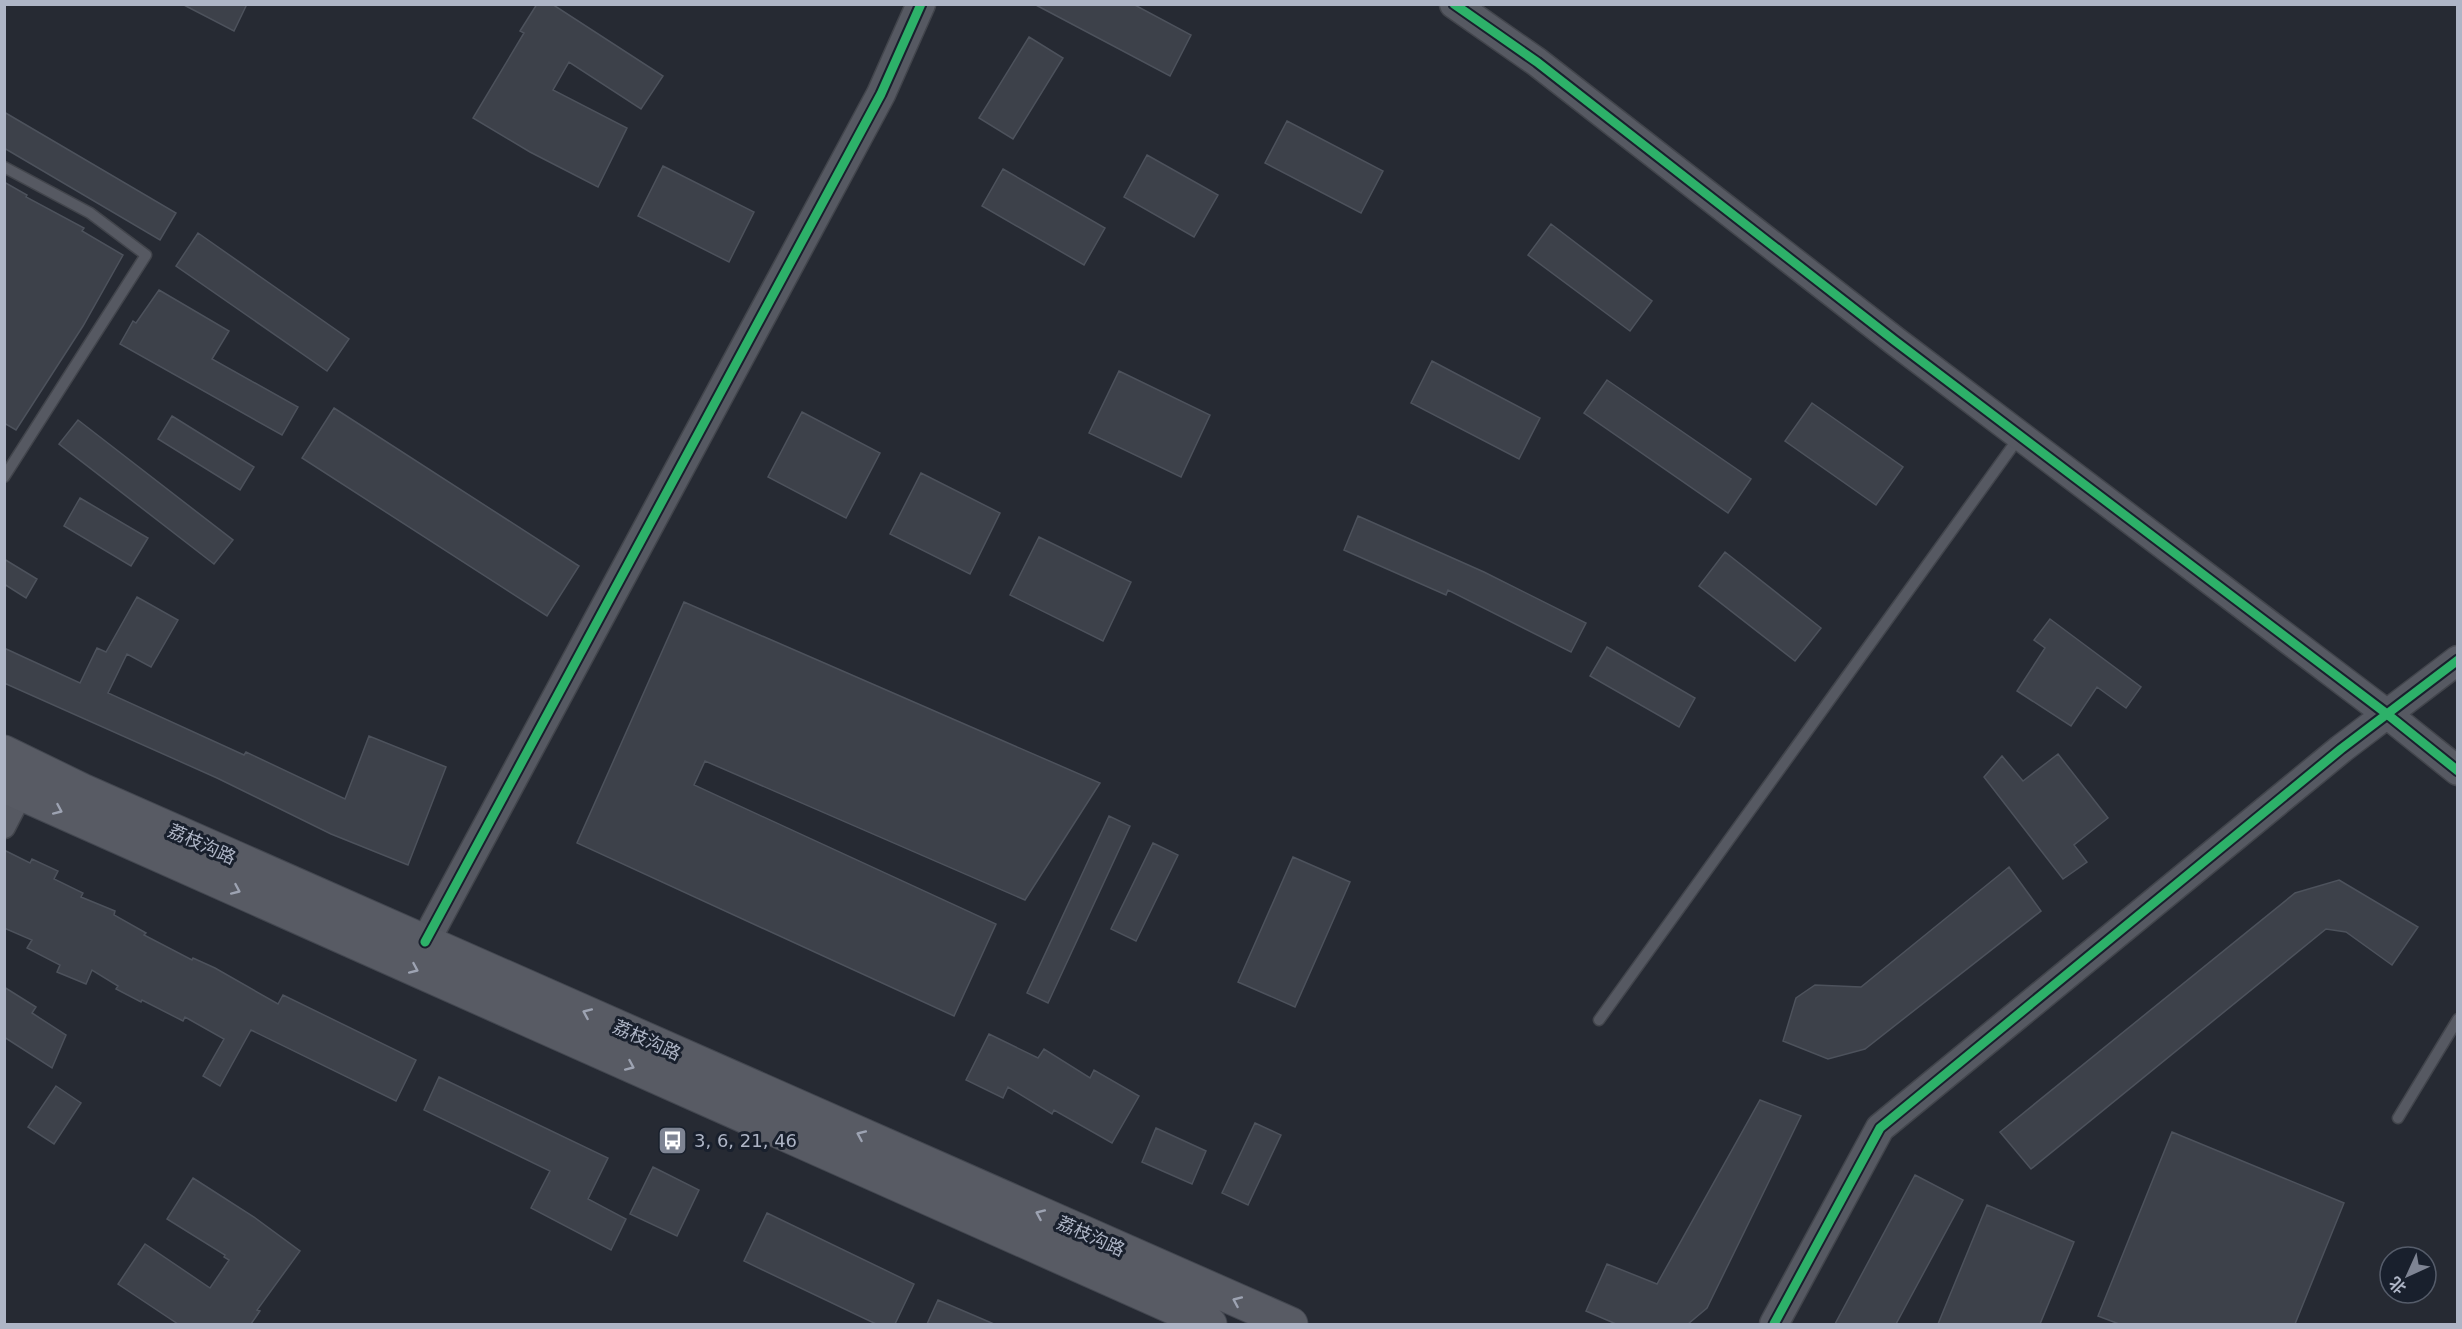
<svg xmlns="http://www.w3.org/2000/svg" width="2462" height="1329" font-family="'DejaVu Sans','Noto Sans SC',sans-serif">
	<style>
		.building { fill: #3d414a; stroke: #4d525c; stroke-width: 1.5 }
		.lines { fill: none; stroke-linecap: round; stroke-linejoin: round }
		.service-casing { stroke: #42454c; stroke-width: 13 }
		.minor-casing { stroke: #42454c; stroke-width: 25 }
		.tertiary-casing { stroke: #42454c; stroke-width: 31 }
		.primary-casing { stroke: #434750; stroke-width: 35 }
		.service { stroke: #565962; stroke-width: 10 }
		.minor { stroke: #565962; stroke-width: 22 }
		.tertiary { stroke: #565962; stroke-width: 28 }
		.primary { stroke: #585b64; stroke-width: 33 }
		.cycleway-casing { stroke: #19202d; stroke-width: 13 }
		.cycleway { stroke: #2db169; stroke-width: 9 }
		.oneway { stroke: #9da3b2 }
		.labels { text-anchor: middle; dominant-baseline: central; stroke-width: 6; stroke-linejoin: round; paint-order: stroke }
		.street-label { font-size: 18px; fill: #aeb5c6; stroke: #19202d }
		.poi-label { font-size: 18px; fill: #aeb5c6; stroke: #19202d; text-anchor: start }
	</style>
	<rect width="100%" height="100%" fill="#262a33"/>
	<path class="building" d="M182,4H247L234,31Z
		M537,4H552L663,76L641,109L569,62L553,90L627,128L598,187L530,152L473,118L524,33L520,31Z
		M1034,4H1133L1191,35L1170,76Z
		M1029,37L1063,58L1013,139L979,118Z
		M4,112L176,213L160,240L4,148Z
		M1287,121L1383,171L1361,213L1265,163Z
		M1147,155L1218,195L1194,237L1124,197Z
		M663,166L754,212L729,262L638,216Z
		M1003,169L1105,228L1084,265L982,206Z
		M4,182L27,195L26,197L84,228L82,231L123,255L83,326L16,430L4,423Z
		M1551,224L1652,301L1630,331L1528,255Z
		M198,233L349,339L327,371L176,266Z
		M159,290L229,331L212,359L298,407L282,435L120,344L133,321L136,323Z
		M1432,361L1540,418L1519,459L1411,403Z
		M1119,371L1210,415L1181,477L1089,433Z
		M1607,380L1751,479L1728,513L1584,413Z
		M1812,403L1903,467L1876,505L1785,441Z
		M334,408L579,566L547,616L302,458Z
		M802,412L880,453L846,518L768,477Z
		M172,416L254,467L240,490L158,439Z
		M78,420L233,540L214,564L59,444Z
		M921,473L1000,513L970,574L890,534Z
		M80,498L148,538L131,566L64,526Z
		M1358,516L1484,572L1586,623L1571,652L1448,590L1446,595L1344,550Z
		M1039,537L1131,582L1103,641L1010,595Z
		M1725,552L1821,628L1795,661L1699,586Z
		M4,559L37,579L26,598L4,584Z
		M137,597L178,620L151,667L127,654L108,693L244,755L246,752L345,799L369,736L446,767L408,865L331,834L217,778L4,683V648L80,683L97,648L106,652Z
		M684,602L1100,783L1025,900L705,761L694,785L996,924L954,1016L577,843Z
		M2050,619L2141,687L2126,708L2097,687L2071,726L2017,691L2045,648L2034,640Z
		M1607,647L1695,698L1679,727L1590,676Z
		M2058,754L2108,818L2074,845L2087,862L2063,879L1984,777L2002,756L2023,781Z
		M1109,816L1130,826L1048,1003L1027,993Z
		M1153,843L1178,855L1136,941L1111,929Z
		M4,850L30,863L32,859L58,871L54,879L83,893L81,897L115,911L114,915L146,933L144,935L192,960L193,958L215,968L278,1004L283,995L416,1060L396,1101L251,1030L220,1086L203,1076L224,1039L185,1017L183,1021L142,1000L141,1002L116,989L118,986L92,970L86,984L57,972L60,965L27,948L32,940L4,928Z
		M1293,857L1350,882L1295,1007L1238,982Z
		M2009,867L2041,911L1865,1049L1828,1059L1783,1041L1796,998L1815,985L1861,987Z
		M2339,880L2418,927L2392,965L2346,932L2326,929L2031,1169L2000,1132L2295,893Z
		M4,987L36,1007L32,1013L66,1035L52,1068L4,1037Z
		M989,1034L1038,1058L1044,1049L1090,1078L1094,1070L1139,1096L1112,1143L1054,1110L1052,1114L1008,1087L1003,1098L966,1080Z
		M439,1077L608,1158L588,1199L626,1219L611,1250L531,1208L550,1171L424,1110Z
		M56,1086L81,1103L54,1144L28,1127Z
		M1760,1100L1801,1116L1707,1308L1688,1324H1616L1586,1311L1607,1264L1657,1284Z
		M1255,1123L1281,1135L1248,1205L1222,1193Z
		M1156,1128L1206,1151L1192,1184L1142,1162Z
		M2172,1132L2344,1203L2295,1324H2119L2098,1316Z
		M653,1167L699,1190L677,1236L630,1214Z
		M1915,1175L1963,1200L1896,1324H1835Z
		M193,1178L254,1217L300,1251L257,1310L260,1311L251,1324H178L118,1284L145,1244L210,1288L229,1260L224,1257L225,1255L167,1219Z
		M1987,1205L2074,1242L2040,1324H1938Z
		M767,1213L914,1284L895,1324H876L744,1261Z
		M938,1300L994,1324H927Z"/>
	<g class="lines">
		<defs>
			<path id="service" d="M4,167L90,213L146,255L4,477
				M1599,1020L2020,436
				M2398,1118L2458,1019"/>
			<path id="minor" d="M4,827L21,794"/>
			<path id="tertiary" d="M1454,4L1537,62L1895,341L2387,714L2458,771
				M425,942L881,94L921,4
				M1774,1324L1880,1128L2341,749L2458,660"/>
			<path id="primary" d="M4,752L82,790L1291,1324
				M4,786L1210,1324"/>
		</defs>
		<use href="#service" class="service-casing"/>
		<use href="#minor" class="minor-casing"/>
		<use href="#tertiary" class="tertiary-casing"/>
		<use href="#primary" class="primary-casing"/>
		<use href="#service" class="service"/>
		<use href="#minor" class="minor"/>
		<use href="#tertiary" class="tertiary"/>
		<use href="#primary" class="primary"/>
		<defs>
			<path id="cycleway" d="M1454,4L1537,62L1895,341L2387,714L2458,771
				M425,942L881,94L921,4
				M1774,1324L1880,1128L2341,749L2458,660"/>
		</defs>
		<use href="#cycleway" class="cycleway-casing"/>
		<use href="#cycleway" class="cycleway"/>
	</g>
	<defs><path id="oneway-chevron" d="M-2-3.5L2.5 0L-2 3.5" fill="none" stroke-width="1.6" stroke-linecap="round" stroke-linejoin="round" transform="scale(1.5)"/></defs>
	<g class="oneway">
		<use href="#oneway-chevron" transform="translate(58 810) rotate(24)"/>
		<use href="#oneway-chevron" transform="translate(236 890) rotate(24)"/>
		<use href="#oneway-chevron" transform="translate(414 969) rotate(24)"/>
		<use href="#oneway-chevron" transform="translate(587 1013) rotate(-156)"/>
		<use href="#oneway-chevron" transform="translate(630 1066) rotate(24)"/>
		<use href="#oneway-chevron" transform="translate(861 1135) rotate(-156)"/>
		<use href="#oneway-chevron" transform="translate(1040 1214) rotate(-156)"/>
		<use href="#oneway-chevron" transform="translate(1237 1301) rotate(-156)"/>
	</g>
	<defs>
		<symbol id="bus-square" viewBox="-11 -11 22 22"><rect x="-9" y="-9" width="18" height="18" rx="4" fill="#7e8493" stroke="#19202d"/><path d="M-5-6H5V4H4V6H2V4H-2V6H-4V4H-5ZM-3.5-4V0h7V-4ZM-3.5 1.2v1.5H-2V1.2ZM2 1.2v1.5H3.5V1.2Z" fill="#fff"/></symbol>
	</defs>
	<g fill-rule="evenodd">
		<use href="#bus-square" x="656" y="1124" width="33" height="33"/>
	</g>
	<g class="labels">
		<g class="street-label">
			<text transform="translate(202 844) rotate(24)">荔枝沟路</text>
			<text transform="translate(647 1040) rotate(24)">荔枝沟路</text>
			<text transform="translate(1091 1236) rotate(24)">荔枝沟路</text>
		</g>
		<g class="poi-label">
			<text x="694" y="1140">3, 6, 21, 46</text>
		</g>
	</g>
	<rect width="2462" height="1329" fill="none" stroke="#aeb5c6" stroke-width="12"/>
	<g transform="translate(2408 1275) rotate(225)"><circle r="28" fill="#19202d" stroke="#555c6a" stroke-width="1.5"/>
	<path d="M0-4.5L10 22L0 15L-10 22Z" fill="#7e8493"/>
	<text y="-9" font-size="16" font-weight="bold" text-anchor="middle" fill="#aeb5c6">北</text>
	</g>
</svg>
